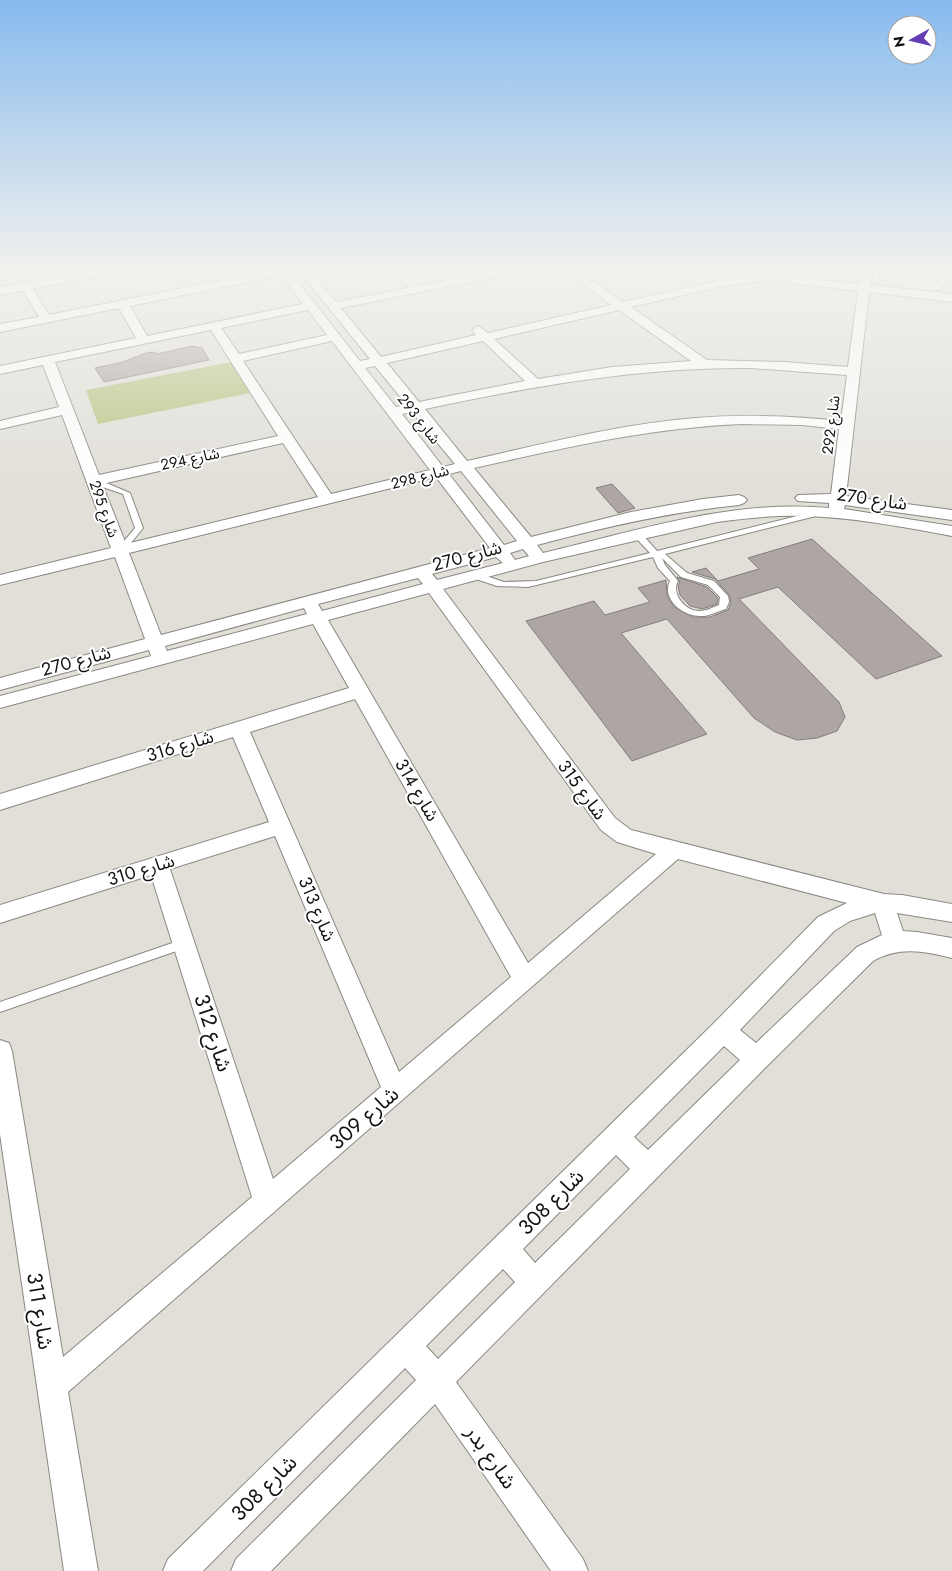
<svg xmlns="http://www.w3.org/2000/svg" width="952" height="1571" font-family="Jost,'Noto Sans Arabic',sans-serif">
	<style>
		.green { fill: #b6c481 }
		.building { fill: #aea6a5; stroke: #837c7b }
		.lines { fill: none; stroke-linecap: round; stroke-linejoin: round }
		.service-casing { stroke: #8a8882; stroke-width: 2 }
		.minor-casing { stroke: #8a8882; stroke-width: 2 }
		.tertiary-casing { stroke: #8a8882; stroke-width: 2 }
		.service { fill: #fff; fill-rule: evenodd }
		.minor { fill: #fff; fill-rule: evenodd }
		.tertiary { fill: #fff; fill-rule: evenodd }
		.labels { text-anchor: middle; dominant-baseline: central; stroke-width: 4; stroke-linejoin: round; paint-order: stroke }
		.far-street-label { font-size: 15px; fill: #11110f; stroke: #fff }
		.street-label { font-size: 18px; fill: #11110f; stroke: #fff }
		.near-street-label { font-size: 21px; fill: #11110f; stroke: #fff }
	</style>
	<rect width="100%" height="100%" fill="#e1dfd8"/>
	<path class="green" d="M232,362L250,393L98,424L86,390Z"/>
	<path class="building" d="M192,346L202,348L209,360L104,382L95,368L123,362L146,353L155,352L157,354Z
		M612,484L635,508L618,513L596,488Z
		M812,539L942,656L876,679L778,587L739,599L839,702L845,717L837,731L817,738L797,740L775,732L754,718L667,619L621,633L707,734L632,761L526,621L594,601L605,615L650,602L638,588L666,580L667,595L674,607L693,617H710L728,610L731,603L730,596L715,579L692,572L706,568L718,581L759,569L748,558Z
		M677,577L707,587L718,598L717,604L702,609L690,606L680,595L678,586L680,582Z"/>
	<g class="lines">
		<defs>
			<path id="service" d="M875,269H881L879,272L878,282L875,284L872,282L873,272Z
				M923,269H929L942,289L941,290H937Z
				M91,479H97L130,493L143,528L123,553H117L116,551L135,528L123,494L91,483Z
				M817,511L821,513L820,515L665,554L687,573L714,581L728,596L729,602L726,609C718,611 708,617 700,616C683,616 661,599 670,581L658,568L653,557L528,587L497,586L479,580L470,575L474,572L504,582L536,581L650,553L634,536V532H640L657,551ZM662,558L681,577L708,585L720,597L719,605C714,607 706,611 700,611C685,611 671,594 678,581L665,565Z
				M184,939L188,941L190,944L188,947L0,1012V1002Z"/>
			<path id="minor" d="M277,269H309L336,302L408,288L391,269H402L418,286L505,269H526L520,272L341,308L381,357L476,335L472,330L478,326L488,333L611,305L563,269H575L623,302L732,278L762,275L760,273L762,271L766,270L792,277L859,284L861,279L865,278L871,281L870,285L952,294V302L869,292L846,496L952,510V520L845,505L844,509L952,526V536C909,528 867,520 824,517C788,514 752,517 717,522L543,562L443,589L615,818L631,830L884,894L902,895L952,904V922L897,913L903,931L917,932L952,938V958C924,951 899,946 873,961L766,1067L456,1382L583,1559L588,1571H551L435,1404L271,1571H231L236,1559L416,1380L405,1368L203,1571H163L168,1559L714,1023L818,917L847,903L678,859L68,1392L98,1571H64L0,1134V1040L9,1043L12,1051L63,1357L252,1197L151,875L0,923V905L269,822L233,737L0,810V794L349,688L313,624L0,708V696L151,656L149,650L0,690V678L145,639L115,557L0,585V575L111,548L62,415L0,429V421L59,407L43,365L0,374V366L136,338L119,308L0,332V324L39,317L20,286L26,283L30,284L49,315ZM299,271L370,359L360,361L291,273ZM281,275L303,304L147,336L130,306ZM780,280L792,283L858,291L848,367L785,362L707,360L631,307L732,284ZM308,310L327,335L239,354L221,328ZM619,310L691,361L612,367L538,379L494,339ZM211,330L278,436L99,475L55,362ZM332,341L430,470L331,494L243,361ZM483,341L525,381L419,402L387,363ZM375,366L407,405L396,407L365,368ZM751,368L847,375L841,421C793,416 744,414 696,418C619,424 543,444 467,461L425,409C533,386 640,367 751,368ZM412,412L455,464L443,467L402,414ZM741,424L802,425L839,429L831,494L798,495L795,498L798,501L829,503V508C732,499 636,531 543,553L537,545C604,527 670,512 739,505L744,503L747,500L744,497L739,495L703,499L631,512L531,537L474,468C563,448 648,428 741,424ZM283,443L318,497L126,544L102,484ZM461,471L517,541L504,545L449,474ZM436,477L490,548L161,635L129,553ZM523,549L529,556L515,560L510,553ZM496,557L503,563L437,580L432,574ZM418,578L423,584L322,611L318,604ZM429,593L601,830L617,842L656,854L528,963L328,620ZM304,608L307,614L167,651L165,646ZM355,699L511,977L399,1072L250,732ZM275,836L381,1087L273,1179L170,869ZM875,913L882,935L857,947L756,1043L740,1030L834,931L850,921ZM724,1046L740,1060L648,1150L634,1137ZM616,1155L630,1169L535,1263L523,1249ZM503,1269L515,1282L438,1359L426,1346Z"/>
			<path id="tertiary" d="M96,269H122L115,273L0,295V287Z
				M935,269H949L952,271V282L947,281Z"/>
		</defs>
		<use href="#service" class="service-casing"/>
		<use href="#minor" class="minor-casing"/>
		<use href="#tertiary" class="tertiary-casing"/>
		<use href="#service" class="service"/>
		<use href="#minor" class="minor"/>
		<use href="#tertiary" class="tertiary"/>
	</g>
	<linearGradient id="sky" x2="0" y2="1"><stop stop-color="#87baef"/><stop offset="0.55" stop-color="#f2f1ed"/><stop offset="1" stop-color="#f2f1ed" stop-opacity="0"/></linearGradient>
	<rect width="952" height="489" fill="url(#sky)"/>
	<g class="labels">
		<g class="far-street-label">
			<text transform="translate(419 419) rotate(52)">شارع 293</text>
			<text transform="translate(831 425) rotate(-83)">شارع 292</text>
			<text transform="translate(190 459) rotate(-12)">شارع 294</text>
			<text transform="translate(420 477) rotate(-14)">شارع 298</text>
			<text transform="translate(104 509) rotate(70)">شارع 295</text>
		</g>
		<g class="street-label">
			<text transform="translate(872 499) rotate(8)">شارع 270</text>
			<text transform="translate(467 556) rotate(-15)">شارع 270</text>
			<text transform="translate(76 661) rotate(-15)">شارع 270</text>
			<text transform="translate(180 746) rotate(-17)">شارع 316</text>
			<text transform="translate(417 790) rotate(60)">شارع 314</text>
			<text transform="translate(582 790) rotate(54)">شارع 315</text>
			<text transform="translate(141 870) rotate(-17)">شارع 310</text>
			<text transform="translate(317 909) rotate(67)">شارع 313</text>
		</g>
		<g class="near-street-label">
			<text transform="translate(213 1033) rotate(72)">شارع 312</text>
			<text transform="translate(364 1118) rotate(-41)">شارع 309</text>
			<text transform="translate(551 1202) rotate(-45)">شارع 308</text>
			<text transform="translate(40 1311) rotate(81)">شارع 311</text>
			<text transform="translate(491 1457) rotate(55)">شارع بدر</text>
			<text transform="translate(264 1488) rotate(-45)">شارع 308</text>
		</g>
	</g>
	<g transform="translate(912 40) rotate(262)"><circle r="24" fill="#ffffff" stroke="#a0a09f"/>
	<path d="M0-4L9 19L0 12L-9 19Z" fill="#653eb6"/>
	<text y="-8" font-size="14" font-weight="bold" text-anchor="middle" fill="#11110f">N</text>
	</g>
</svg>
